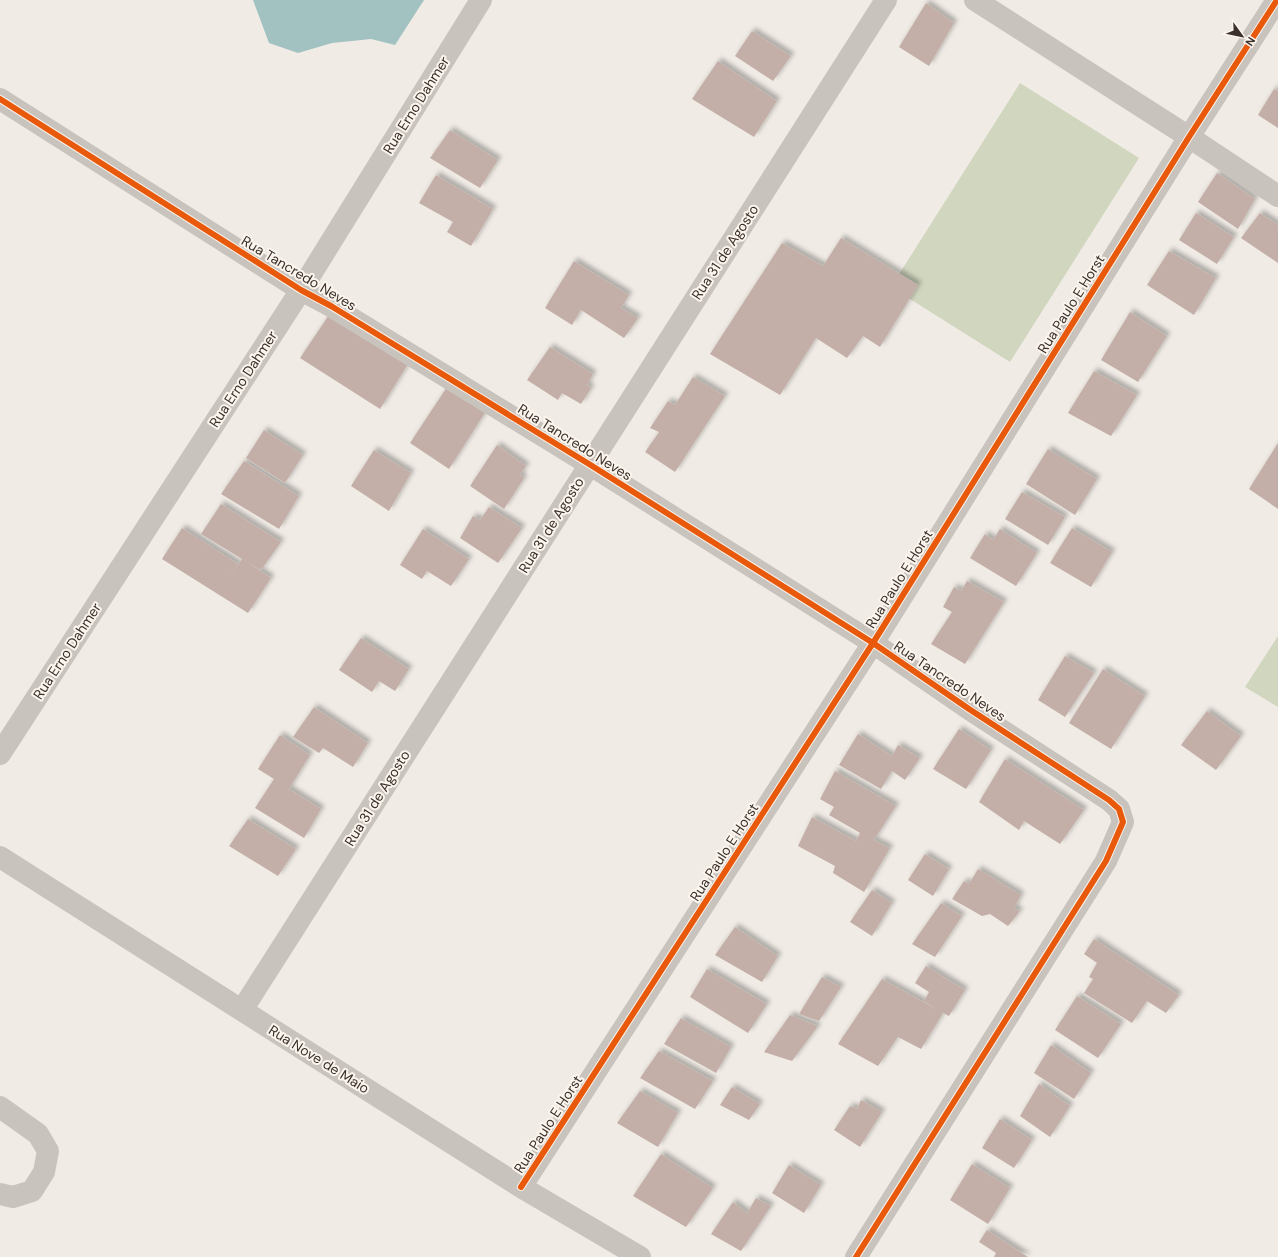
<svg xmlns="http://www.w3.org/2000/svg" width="1278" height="1257" font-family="'DM Sans',sans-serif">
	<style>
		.green { fill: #d1d6bf }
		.water { fill: #a1c2c1 }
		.building { fill: #c3afa7; filter: url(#shadow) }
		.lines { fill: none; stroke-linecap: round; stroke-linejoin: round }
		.minor { stroke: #c9c3be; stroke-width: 22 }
		.cycleway-casing { stroke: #fbf5ee; stroke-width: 8 }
		.cycleway { stroke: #e8590c; stroke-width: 6 }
		.labels { text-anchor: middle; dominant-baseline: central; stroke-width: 4; stroke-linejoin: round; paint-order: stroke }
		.street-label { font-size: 14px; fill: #3b302b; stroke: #fbf5ee }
	</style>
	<defs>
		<filter id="shadow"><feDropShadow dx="3.5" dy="-3.5" stdDeviation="2" flood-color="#0004"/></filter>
	</defs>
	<rect width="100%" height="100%" fill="#f0ebe5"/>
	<path class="green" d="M1020,83L1139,158L1010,362L891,287Z
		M1278,636V707L1245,687Z"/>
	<path class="water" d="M253,0H424L395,45L371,39L332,43L298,53L269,43Z"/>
	<path class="building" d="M926,3L954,23L929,66L899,47Z
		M752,31L791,56L773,81L735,56Z
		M718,61L777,101L754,137L692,99Z
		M1274,89L1278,91V128L1258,115Z
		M450,130L498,160L480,188L430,158Z
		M1217,173L1255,199L1238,229L1198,202Z
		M436,175L493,209L471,246L447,232L453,222L419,203Z
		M1196,213L1234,237L1217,264L1179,240Z
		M1260,213L1278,225V263L1241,238Z
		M841,238L918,285L880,347L863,336L847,358L816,338L780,395L710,354L782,243L823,266Z
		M1169,251L1216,278L1194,315L1147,285Z
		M574,261L629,295L621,308L638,318L624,338L581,310L572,325L545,308Z
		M1130,312L1167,336L1138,382L1101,360Z
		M329,315L408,364L380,409L300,358Z
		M550,347L593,374L587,385L591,388L581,404L562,393L558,400L527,380Z
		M1094,371L1137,395L1111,436L1068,413Z
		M693,377L725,396L675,472L645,452L659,432L650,428L668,401L675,405Z
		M447,387L486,411L449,469L410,443Z
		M264,430L303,455L285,483L246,458Z
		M1278,443V509L1249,489Z
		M497,445L526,466L520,475L524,478L504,509L470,486Z
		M1048,449L1097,479L1075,515L1026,484Z
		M374,450L411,473L389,511L351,486Z
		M244,461L299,496L279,529L221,494Z
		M1022,492L1065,517L1048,545L1005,519Z
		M221,504L281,542L261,570L247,562L271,578L248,613L162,559L182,528L238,564L229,578L242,559L201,534Z
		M489,507L522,528L498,563L460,538L473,516L480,520Z
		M1072,528L1112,552L1091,587L1050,563Z
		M423,529L469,559L451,586L427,571L422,579L400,565Z
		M1000,529L1037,553L1016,586L970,558L985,534L993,540Z
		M967,581L1004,602L965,664L931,644L952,612L943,607L954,587L961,591Z
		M361,638L409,669L395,691L379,681L372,692L339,670Z
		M1065,656L1094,673L1065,717L1038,700Z
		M1103,669L1145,696L1111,749L1069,723Z
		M314,707L368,743L353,767L323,748L319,753L293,737Z
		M1207,711L1241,736L1216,770L1181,745Z
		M959,729L991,750L966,789L933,769Z
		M858,734L892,756L898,745L920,758L905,780L892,771L881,789L839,765Z
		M280,735L310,755L289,789L321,809L304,838L255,808L274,779L258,769Z
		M1005,759L1084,810L1060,844L1024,821L1019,830L979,802Z
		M835,771L896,806L874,840L890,848L864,892L833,873L835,866L798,846L812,817L856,841L860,833L829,815L834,807L820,799Z
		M248,819L296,849L278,876L229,846Z
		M925,854L949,869L933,896L908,880Z
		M978,869L1021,895L1014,908L1020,911L1008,926L990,914L982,916L952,899L964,881L969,884Z
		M872,890L892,903L872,936L850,922Z
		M941,903L962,916L935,957L912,944Z
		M735,927L778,956L762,982L715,955Z
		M1094,939L1179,995L1166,1013L1147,1001L1132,1023L1084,993L1093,979L1089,977L1097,963L1084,954Z
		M926,966L965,990L949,1016L943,1013L921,1049L898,1037L878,1066L838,1044L882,979L938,1010L924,1001L929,992L915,983Z
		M707,969L767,1004L748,1033L690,997Z
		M822,977L841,987L819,1021L799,1014Z
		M1077,996L1121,1024L1098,1058L1055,1030Z
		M790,1015L818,1026L792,1061L764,1052Z
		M681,1018L731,1047L716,1073L664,1044Z
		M1051,1045L1091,1073L1074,1099L1034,1073Z
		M659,1051L713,1081L695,1109L640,1078Z
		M1039,1084L1070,1106L1050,1137L1020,1116Z
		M732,1087L760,1104L749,1120L720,1105Z
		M640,1091L678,1113L658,1147L617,1123Z
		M861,1100L882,1112L860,1147L834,1130L850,1106L857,1109Z
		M1000,1119L1032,1140L1014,1168L982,1148Z
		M661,1154L713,1188L686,1227L633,1196Z
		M972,1164L1010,1188L988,1224L950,1200Z
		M789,1165L821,1185L804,1213L772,1193Z
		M756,1198L771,1206L741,1251L711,1234L733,1202L747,1213Z
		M987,1230L1028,1257H994L996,1253L979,1242Z"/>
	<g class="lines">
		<path class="minor" d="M975,0L1189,137L1278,196
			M0,99L301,290L331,306L589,464L873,643L969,709L1109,800L1119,809L1123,822L1106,861L856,1257
			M0,754L301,290L481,0
			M0,857L521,1187L640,1257
			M242,1010L886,0
			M0,1107L38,1134L48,1151L44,1172L32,1191L13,1197L0,1194
			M521,1187L873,643L1189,137L1277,0"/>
		<defs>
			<path id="cycleway" d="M0,99L301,290L331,306L589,464L873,643L969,709L1109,800L1119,809L1123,822L1106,861L856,1257
				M521,1187L873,643L1189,137L1277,0"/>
		</defs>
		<use href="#cycleway" class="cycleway-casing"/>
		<use href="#cycleway" class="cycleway"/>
	</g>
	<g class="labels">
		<g class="street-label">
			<text transform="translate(416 105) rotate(-58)">Rua Erno Dahmer</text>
			<text transform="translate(725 252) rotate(-57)">Rua 31 de Agosto</text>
			<text transform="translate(299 273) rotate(31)">Rua Tancredo Neves</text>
			<text transform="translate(1071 304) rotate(-58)">Rua Paulo E Horst</text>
			<text transform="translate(243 379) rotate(-57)">Rua Erno Dahmer</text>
			<text transform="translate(575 442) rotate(32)">Rua Tancredo Neves</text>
			<text transform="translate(551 525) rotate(-58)">Rua 31 de Agosto</text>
			<text transform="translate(899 579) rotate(-58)">Rua Paulo E Horst</text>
			<text transform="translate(67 651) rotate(-57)">Rua Erno Dahmer</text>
			<text transform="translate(950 681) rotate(34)">Rua Tancredo Neves</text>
			<text transform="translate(377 798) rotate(-58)">Rua 31 de Agosto</text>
			<text transform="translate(724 852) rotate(-57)">Rua Paulo E Horst</text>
			<text transform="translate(319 1059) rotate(32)">Rua Nove de Maio</text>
			<text transform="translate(548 1124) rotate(-57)">Rua Paulo E Horst</text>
		</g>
	</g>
	<g transform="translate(1242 36) rotate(123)" stroke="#fbf5ee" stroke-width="3" paint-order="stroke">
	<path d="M0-3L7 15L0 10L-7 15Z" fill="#3b302b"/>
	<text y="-6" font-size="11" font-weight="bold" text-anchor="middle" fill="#3b302b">N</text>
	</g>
</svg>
